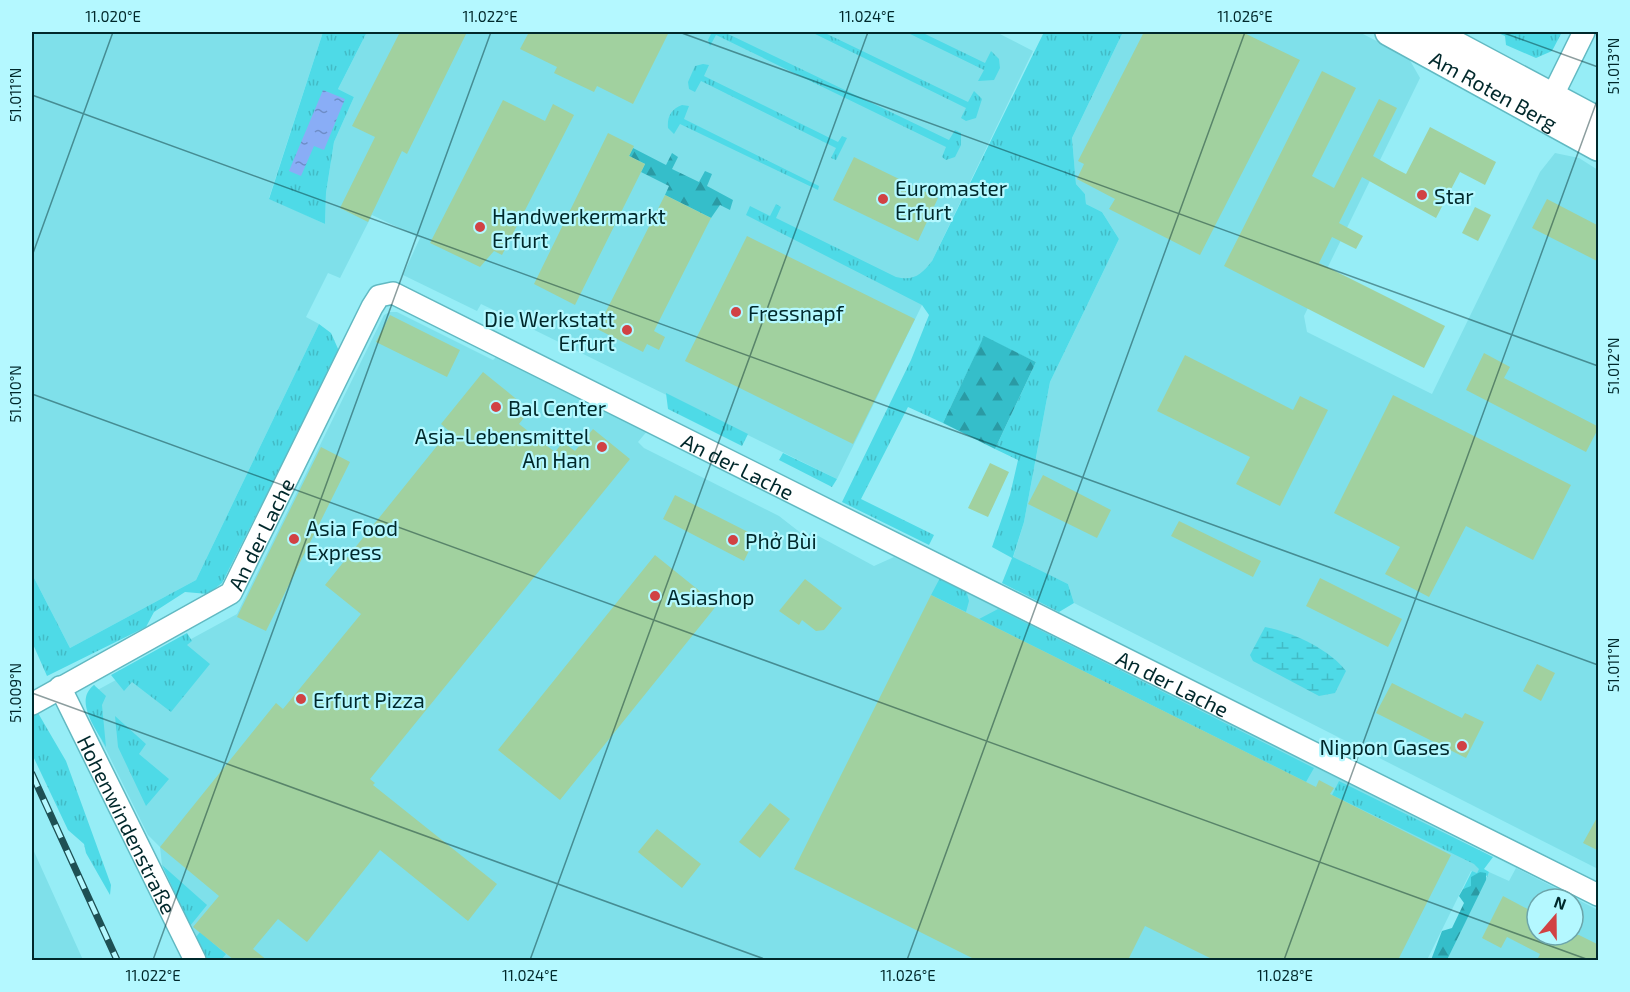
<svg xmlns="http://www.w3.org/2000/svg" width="1630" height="992" font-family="'Exo 2',sans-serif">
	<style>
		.built { fill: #7fe0ea; fill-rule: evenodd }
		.grass { fill: url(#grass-tufts) }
		.forest { fill: url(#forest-firs) }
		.wetland { fill: url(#wetland-marsh) }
		.water { fill: url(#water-ripples) }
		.building { fill: #a1d19f }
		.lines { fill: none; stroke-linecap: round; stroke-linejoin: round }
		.minor-casing { stroke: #61b9c2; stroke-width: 24 }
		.major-casing { stroke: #61b9c2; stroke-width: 30 }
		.minor { stroke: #fff; stroke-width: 21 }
		.major { stroke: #fff; stroke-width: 27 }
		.rail-casing { stroke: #1e5054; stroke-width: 7 }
		.rail { stroke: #b4f8ff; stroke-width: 4.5; stroke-dasharray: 14; stroke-linecap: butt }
		.ticks { fill: none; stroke: #00282b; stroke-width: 1.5; stroke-opacity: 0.45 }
		.poi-dot { fill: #d14244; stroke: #b4f8ff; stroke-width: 2 }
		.labels { text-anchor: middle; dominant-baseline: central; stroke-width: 4.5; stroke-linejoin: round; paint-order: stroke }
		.street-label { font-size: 21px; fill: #00282b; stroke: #b4f8ff }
		.poi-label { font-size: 21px; fill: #00282b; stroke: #b4f8ff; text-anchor: start }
		.neatline { fill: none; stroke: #00282b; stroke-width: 2 }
		.ticks-label { font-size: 15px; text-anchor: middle; fill: #00282b }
	</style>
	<defs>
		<pattern id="grass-tufts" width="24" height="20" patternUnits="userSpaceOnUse" patternTransform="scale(1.5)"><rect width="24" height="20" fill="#4edae7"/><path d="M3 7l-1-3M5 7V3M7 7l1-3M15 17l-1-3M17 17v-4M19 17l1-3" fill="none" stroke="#42bbc6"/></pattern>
		<pattern id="forest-firs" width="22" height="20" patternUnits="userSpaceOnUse" patternTransform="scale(1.5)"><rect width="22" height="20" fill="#35beca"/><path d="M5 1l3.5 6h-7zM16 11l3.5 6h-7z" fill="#2a9aa4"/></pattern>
		<pattern id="wetland-marsh" width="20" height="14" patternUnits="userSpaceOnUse" patternTransform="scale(1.5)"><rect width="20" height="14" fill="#4edae7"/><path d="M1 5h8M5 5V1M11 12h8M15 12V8" fill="none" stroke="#42bbc6"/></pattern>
		<pattern id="water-ripples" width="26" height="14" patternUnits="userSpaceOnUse" patternTransform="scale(1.5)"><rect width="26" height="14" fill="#89adf6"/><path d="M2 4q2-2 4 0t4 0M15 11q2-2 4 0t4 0" fill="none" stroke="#6e8dc7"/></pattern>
	</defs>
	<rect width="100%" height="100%" fill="#96edf6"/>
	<path class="built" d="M32,32H323L269,198L325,224L326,193L334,142L354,97L338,89L367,32H996L1033,51L932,261L922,305L837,479L504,315L481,304L477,311L403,275L420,238L372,215L340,278L328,273L306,317L319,324L196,580L70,648L32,574Z
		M1123,32H1359L1408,57L1420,78L1304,316L1307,332L1432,394L1540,172L1555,153L1579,158L1598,170V869L1074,603L1068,584L1013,558L1024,522L1050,382L1119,239L1102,212L1086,204L1085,194L1076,184L1072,138Z
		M390,312H397L493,360L496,357L648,430L638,442L644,448L779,516L806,537L811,532L874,566L894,557L939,579L941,576L1489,855L1477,873L1471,871L1427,960H208L162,865L160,847L148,835L90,717L92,693L237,614L384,315Z
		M32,847L83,960H32Z
		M1516,868L1598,910V960H1447L1489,872L1509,881ZM1537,899H1573V935H1537Z"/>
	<path class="grass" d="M323,32H367L338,89L354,97L334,142L326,193L325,224L269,199Z
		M712,32H724L949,140L955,130L961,133V145L955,157L946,160L942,157L946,147L716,35L710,46L708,40Z
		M811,32H823L968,102L974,91L982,99L976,118L966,121L961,118L966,108Z
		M906,32H921L985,63L991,51L999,59L1000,68L994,80L978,81L984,70Z
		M1044,32H1123L1072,138L1076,184L1085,194L1086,204L1102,212L1119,239L1050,382L1024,522L1013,557L1068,584L1074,603L1059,612L1002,583L1012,558L992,547L1010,495L1018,460L995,449L1036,362L984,337L943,423L908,407L861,499L934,535L929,545L842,502L911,360L929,315L922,305L746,215L750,206L770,216L776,204L781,207L776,218L896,277C914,281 921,275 932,261Z
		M1496,32H1562L1552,51L1536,58L1506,45L1505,36Z
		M703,64L709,65L704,76L838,142L842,136L847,138L836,160L831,158L836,148L701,81L695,92L689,89L688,82L695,66Z
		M682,105L689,106L684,119L819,186L818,190L680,124L674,134L668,128C667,117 671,109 682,105Z
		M319,324L331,333L339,351L222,583L208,594L185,592L154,612L146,627L47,676L32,642V574L70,648L196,580Z
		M666,393L748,434L742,446L668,409Z
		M783,453L837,479L832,487L779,460Z
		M941,576L966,590L969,601L966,612L931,595Z
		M998,609L1314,768L1306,782L979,619Z
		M187,633L192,641L187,645L210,664L171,712L132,682L124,691L111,675Z
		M94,685L106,696L102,705L106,747C97,730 73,701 94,685Z
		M38,713L66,761L111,885L110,895L86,853L84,844L68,830L32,754V716Z
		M115,716L146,744L139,754L169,779L146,806L118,747Z
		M1339,781L1493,857L1484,869L1489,872L1486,880L1487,876L1480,872L1471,887L1463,889L1472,871L1477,873L1479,869L1474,864L1332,795Z
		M162,865L207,905L190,926Z
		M200,932L226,954L221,960H208L196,937Z"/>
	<path class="forest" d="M633,148L666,165L672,153L678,157L672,169L699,182L705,171L712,174L707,186L733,200L730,210L720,205L711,218L665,195L669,186L641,172L645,164L629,156Z
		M984,336L1036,362L995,449L943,423Z
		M1480,872L1486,873V880L1447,960H1431L1442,931L1452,928L1464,903L1459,896L1463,889L1471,886V877Z"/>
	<path class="wetland" d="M1265,627C1292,632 1329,649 1346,671L1335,693L1319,696L1253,661L1250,655Z"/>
	<path class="water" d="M323,90L345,99L324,150L314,146L301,176L289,171Z"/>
	<path class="building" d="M400,32H467L407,154L402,151L368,222L340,208L375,137L352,126Z
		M529,32H669L633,104L597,86L594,92L554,73L557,67L520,49Z
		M1144,32H1242L1300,60L1200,255L1109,209L1115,199L1077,179L1084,164L1078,161Z
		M1322,71L1356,88L1312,176L1334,188L1379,99L1397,108L1373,156L1394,168L1406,174L1430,127L1496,162L1485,185L1460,172L1436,218L1362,177L1339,223L1363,236L1356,249L1332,237L1319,263L1445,326L1424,368L1224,266Z
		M503,100L545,121L553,104L574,115L502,255L494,251L480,267L430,243Z
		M608,133L634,146L629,156L645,164L575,305L534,284Z
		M854,157L938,198L918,241L833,200Z
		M665,195L711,218L654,331L665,337L659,350L647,344L643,352L597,329Z
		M1547,199L1599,226V262L1532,228Z
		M1475,207L1491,215L1478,241L1462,233Z
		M747,236L915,319L853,444L685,361Z
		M390,315L460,350L447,377L376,342Z
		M1484,353L1510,367L1504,378L1599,427L1586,452L1466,390Z
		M1185,355L1293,410L1300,396L1328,410L1280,506L1236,484L1250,457L1157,411Z
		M483,372L530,410L519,424L555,452L563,442L575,451L593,429L630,459L370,779L375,783L373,785L497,884L468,921L380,850L307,942L278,919L253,949L267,960H234L193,927L219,896L160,847L276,703L283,709L361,614L325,585L449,431L441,424Z
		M1393,395L1571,485L1533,560L1466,526L1429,597L1385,574L1400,547L1334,513Z
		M321,447L350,462L266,631L237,617Z
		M990,463L1009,472L988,517L968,508Z
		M1043,475L1111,510L1097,538L1028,504Z
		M675,495L756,536L744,561L663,519Z
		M1179,521L1261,561L1253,577L1171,536Z
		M655,555L717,605L560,800L498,750Z
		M1320,578L1402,619L1388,647L1306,606Z
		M805,579L842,608L824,630L816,631L802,620L799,625L779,611Z
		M931,595L1316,787L1319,780L1334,788L1330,794L1451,855L1398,960H1214L1145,926L1128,960H976L794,869Z
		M1537,664L1555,673L1541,701L1523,691Z
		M1392,683L1462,718L1465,713L1484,722L1466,758L1376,713Z
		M770,803L790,819L760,858L739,842Z
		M1599,814V851L1583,843Z
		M657,829L701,864L682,888L638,852Z
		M1503,896L1537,914V935H1579L1599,945V960H1537L1540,954L1507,937L1501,948L1482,938Z"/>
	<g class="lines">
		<defs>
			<g id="minor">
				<path d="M1545,111L1584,32"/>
				<path id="s1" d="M60,687L195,960"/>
				<path id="s2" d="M32,704L231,593L372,307L379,296L393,293L1598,895"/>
			</g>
			<g id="major">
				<path id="s3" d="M1389,32L1598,147"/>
				<path d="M1431,32L1598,121"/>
			</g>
		</defs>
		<use href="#minor" class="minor-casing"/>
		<use href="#major" class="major-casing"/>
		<use href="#minor" class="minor"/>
		<use href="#major" class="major"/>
		<defs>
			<path id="rail" d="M32,774L117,960"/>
		</defs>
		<use href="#rail" class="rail-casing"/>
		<use href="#rail" class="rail"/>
	</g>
	<path class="ticks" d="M679,32L1598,366M1501,32L1598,67M32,95L1598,665M32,256L113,32M32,394L1589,960M32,693L767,960M153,960L491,32M530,960L868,32M907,960L1245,32M1284,960L1598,98"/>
	<g class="poi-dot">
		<circle cx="1422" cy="195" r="6"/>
		<circle cx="883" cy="199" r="6"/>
		<circle cx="480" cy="227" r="6"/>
		<circle cx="736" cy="312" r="6"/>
		<circle cx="627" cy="330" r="6"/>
		<circle cx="496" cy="407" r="6"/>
		<circle cx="602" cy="447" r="6"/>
		<circle cx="294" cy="539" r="6"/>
		<circle cx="733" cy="540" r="6"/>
		<circle cx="655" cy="596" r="6"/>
		<circle cx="301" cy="699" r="6"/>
		<circle cx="1462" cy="746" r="6"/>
	</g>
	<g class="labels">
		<g class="street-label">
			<text stroke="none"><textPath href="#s3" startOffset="120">Am Roten Berg</textPath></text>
			<text stroke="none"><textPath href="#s2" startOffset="960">An der Lache</textPath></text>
			<text stroke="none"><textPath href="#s2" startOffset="294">An der Lache</textPath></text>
			<text stroke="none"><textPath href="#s2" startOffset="1446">An der Lache</textPath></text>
			<text stroke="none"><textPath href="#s1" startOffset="153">Hohenwindenstraße</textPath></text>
		</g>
		<g class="poi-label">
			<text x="895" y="187">Euromaster<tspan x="895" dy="24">Erfurt</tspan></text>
			<text x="1434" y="195">Star</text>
			<text x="492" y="215">Handwerkermarkt<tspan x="492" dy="24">Erfurt</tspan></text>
			<text x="748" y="312">Fressnapf</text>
			<text x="615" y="318" text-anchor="end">Die Werkstatt<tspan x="615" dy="24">Erfurt</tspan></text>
			<text x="508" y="407">Bal Center</text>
			<text x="590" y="435" text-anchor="end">Asia-Lebensmittel<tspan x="590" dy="24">An Han</tspan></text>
			<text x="306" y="527">Asia Food<tspan x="306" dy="24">Express</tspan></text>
			<text x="745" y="540">Phở Bùi</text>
			<text x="667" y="596">Asiashop</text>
			<text x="313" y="699">Erfurt Pizza</text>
			<text x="1450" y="746" text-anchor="end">Nippon Gases</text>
		</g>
	</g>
	<rect width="1630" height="992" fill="none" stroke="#b4f8ff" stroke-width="66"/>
	<g transform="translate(1555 917) rotate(20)"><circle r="28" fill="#b4f8ff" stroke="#6ca5aa" stroke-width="1.5"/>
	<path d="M0-4.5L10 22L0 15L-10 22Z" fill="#d14244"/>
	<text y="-9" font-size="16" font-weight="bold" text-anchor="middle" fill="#00282b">N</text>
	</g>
	<rect x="33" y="33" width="1564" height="926" class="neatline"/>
	<g class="ticks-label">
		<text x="113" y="22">11.020°E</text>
		<text x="490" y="22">11.022°E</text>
		<text x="867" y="22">11.024°E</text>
		<text x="1245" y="22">11.026°E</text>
		<text transform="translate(1614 66) rotate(-90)" y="5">51.013°N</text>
		<text transform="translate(16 95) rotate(-90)" y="5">51.011°N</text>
		<text transform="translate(1614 366) rotate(-90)" y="5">51.012°N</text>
		<text transform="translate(16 394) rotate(-90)" y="5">51.010°N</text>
		<text transform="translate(1614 665) rotate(-90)" y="5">51.011°N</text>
		<text transform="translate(16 693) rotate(-90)" y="5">51.009°N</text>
		<text x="153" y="981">11.022°E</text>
		<text x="530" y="981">11.024°E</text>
		<text x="908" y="981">11.026°E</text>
		<text x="1285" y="981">11.028°E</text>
	</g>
</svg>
